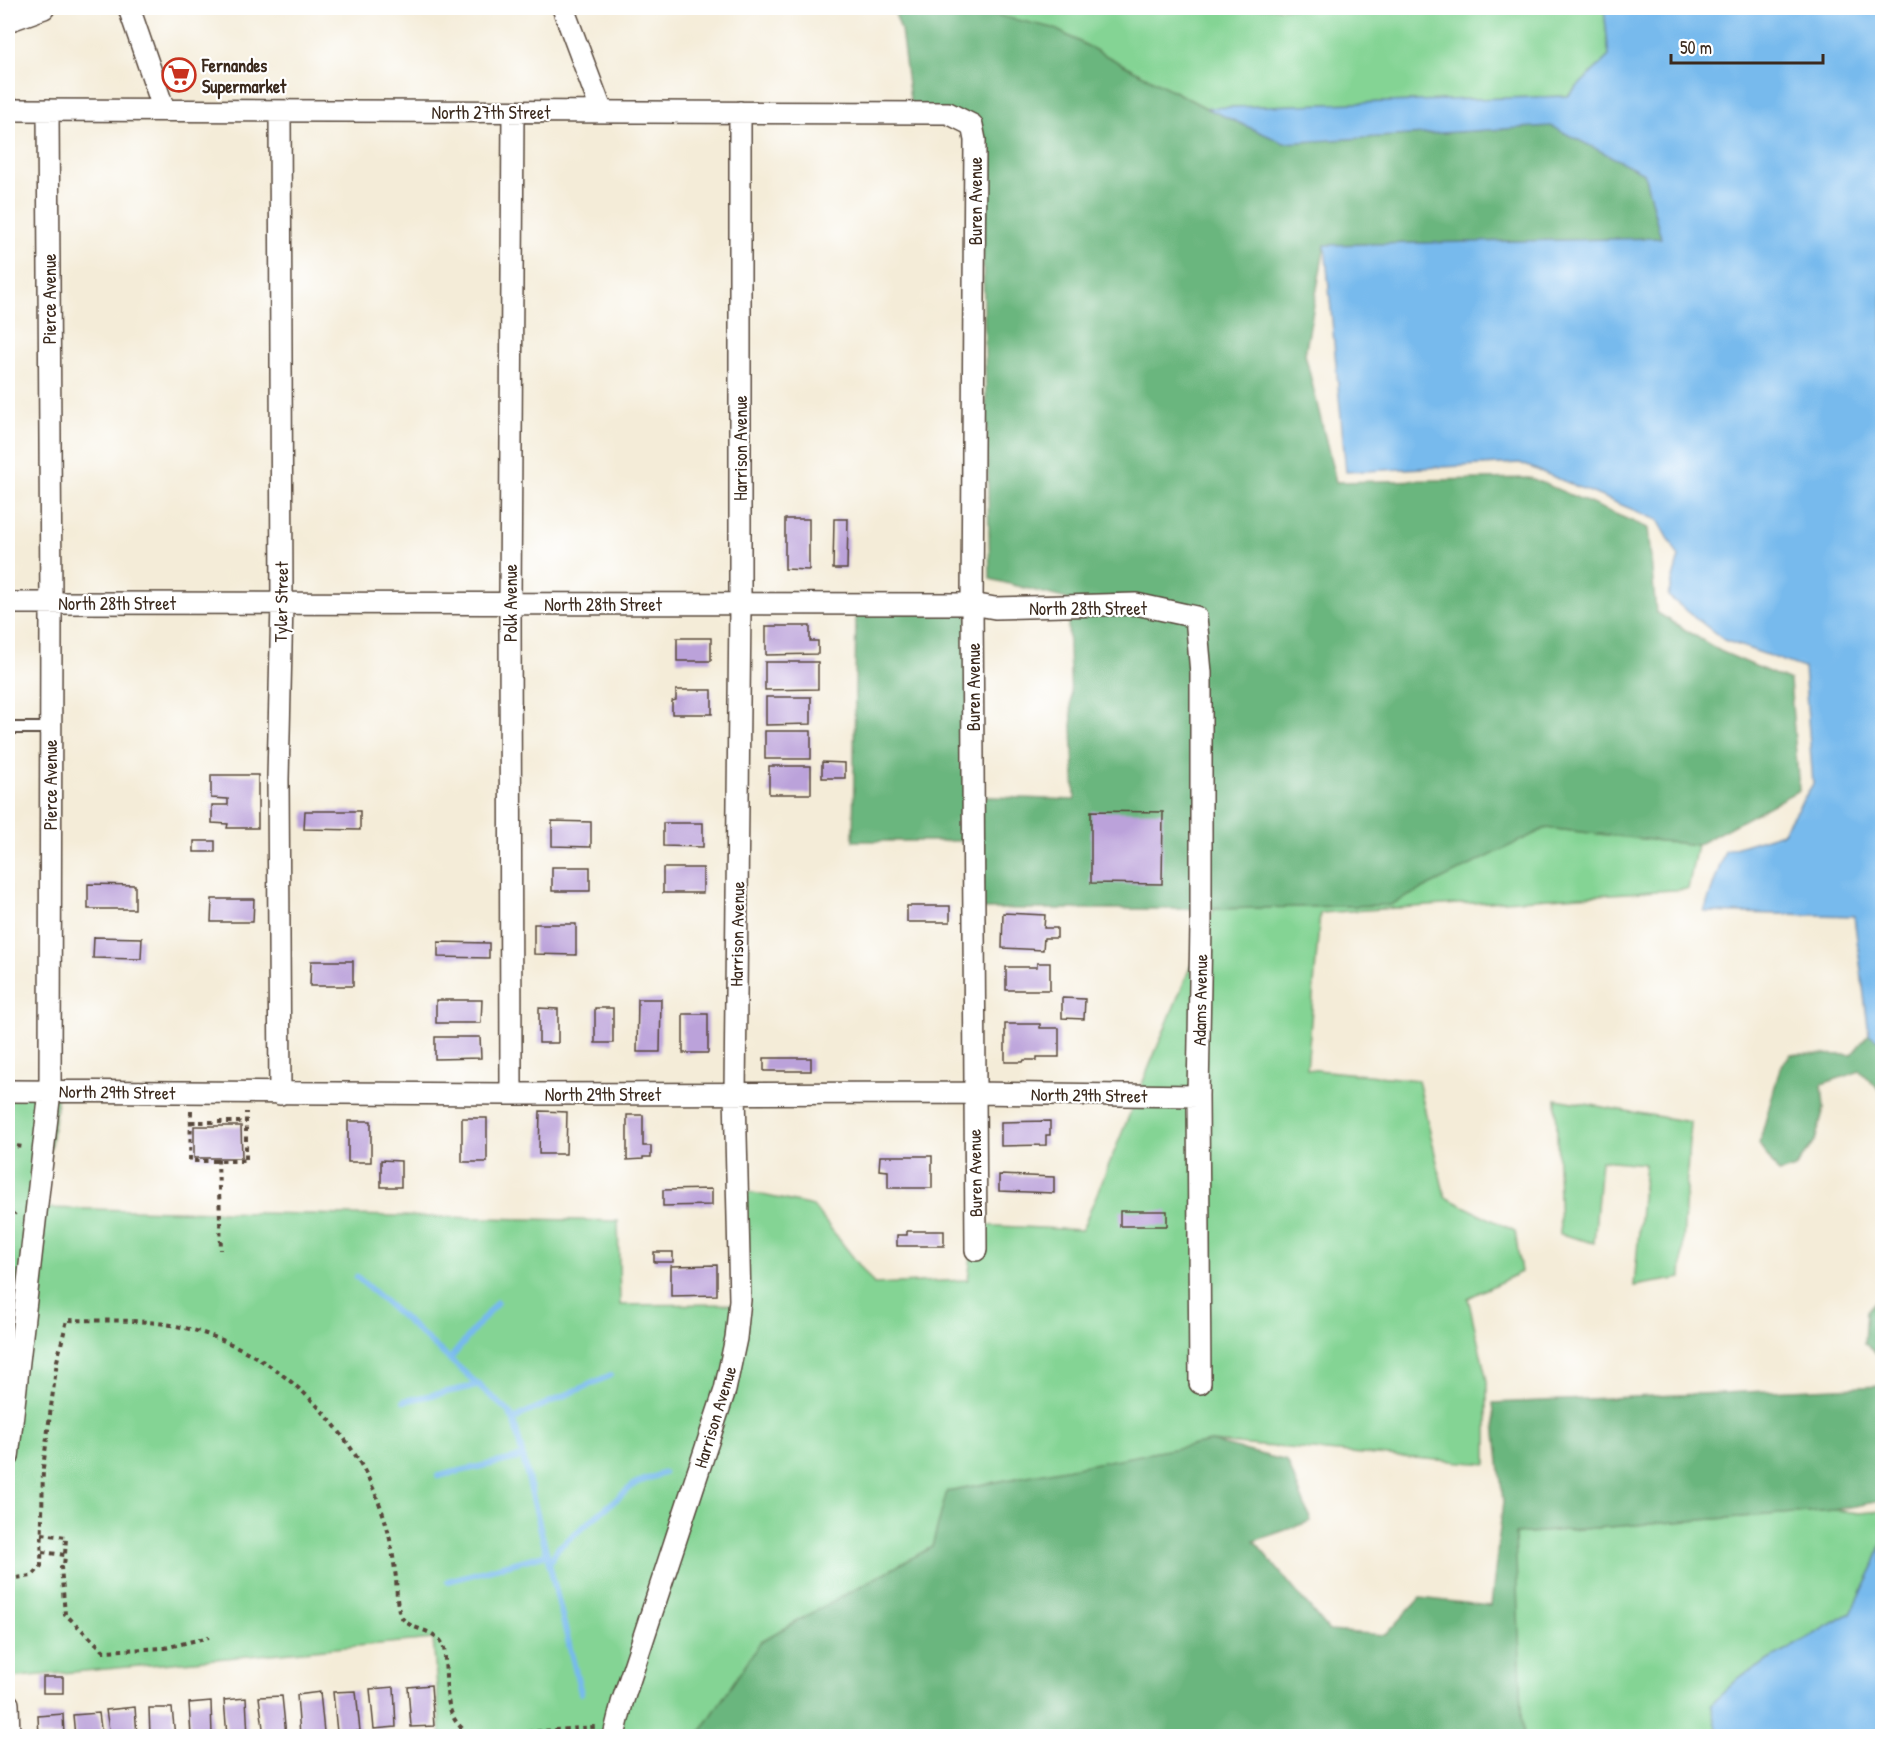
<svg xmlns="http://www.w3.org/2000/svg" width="1890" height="1744" font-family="'Patrick Hand',sans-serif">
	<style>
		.green { fill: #84d494; stroke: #607f59; stroke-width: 1.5 }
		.forest { fill: #6bb67e; stroke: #53704e; stroke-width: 1.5 }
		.water { fill: #77baed; stroke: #597286; stroke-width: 1.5 }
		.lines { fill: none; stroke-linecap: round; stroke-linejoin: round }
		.stream { stroke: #77baed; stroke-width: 6 }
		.building { fill: #bba2da }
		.service-casing { stroke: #57473a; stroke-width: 14 }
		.minor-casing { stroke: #57473a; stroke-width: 24 }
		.path { stroke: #57473a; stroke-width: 4; stroke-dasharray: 4.5 4.5; stroke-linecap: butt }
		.service { stroke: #fff; stroke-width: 10 }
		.minor { stroke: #fff; stroke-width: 21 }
		.labels { text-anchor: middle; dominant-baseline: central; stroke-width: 4.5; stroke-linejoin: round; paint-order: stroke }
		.poi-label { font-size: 18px; font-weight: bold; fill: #3b2a1e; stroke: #fff; text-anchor: start }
		.street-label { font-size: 18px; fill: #3b2a1e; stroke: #fff }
	</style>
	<rect width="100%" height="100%" fill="#fff"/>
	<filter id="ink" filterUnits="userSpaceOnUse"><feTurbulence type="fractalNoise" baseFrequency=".0167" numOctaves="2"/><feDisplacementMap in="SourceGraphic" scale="12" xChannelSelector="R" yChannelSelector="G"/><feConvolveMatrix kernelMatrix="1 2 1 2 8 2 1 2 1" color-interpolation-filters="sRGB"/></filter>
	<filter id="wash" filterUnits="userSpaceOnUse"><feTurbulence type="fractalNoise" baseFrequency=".008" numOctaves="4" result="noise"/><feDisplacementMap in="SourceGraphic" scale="24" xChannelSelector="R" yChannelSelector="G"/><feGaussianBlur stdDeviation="1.35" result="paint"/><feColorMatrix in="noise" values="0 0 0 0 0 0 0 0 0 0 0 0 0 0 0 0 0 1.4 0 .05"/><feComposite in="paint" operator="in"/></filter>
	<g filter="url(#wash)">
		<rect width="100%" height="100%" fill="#f4ecd8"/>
		<path class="green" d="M963,8H1604L1609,56L1568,96L1206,108L1053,28Z
			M1546,828L1697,845L1688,889L1320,913L1307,1069L1418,1080L1445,1197L1515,1231L1521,1272L1468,1298L1487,1381V1464L1211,1442L948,1491L932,1547L761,1641L698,1736H603L602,1732L554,1736H441L433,1639L8,1678V1093L58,1094L42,1208L618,1221L620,1305L734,1304L739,1190L813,1206L874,1284L968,1280L975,1225L1082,1230L1214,909L1390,905Z
			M1556,1099L1690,1122L1681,1278L1634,1286L1645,1164L1601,1160L1594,1243L1560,1234Z
			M1834,1510L1860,1513L1882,1511V1542L1874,1567L1851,1613L1740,1677L1712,1703L1719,1736H1523L1514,1534Z"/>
		<path class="forest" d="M893,8H963L1053,28L1206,108L1284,143L1551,126L1644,173L1661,238L1325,245L1305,354L1336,482L1531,478L1648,528L1656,612L1720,651L1790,681L1799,790L1697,845L1546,828L1390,905L1214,909H968L967,841H853L856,612H968L967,796L1075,800L1067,599L990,579L980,127L913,123L901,30Z
			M1869,1034L1882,1043V1093L1860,1071L1822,1084L1824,1108L1815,1141L1795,1168L1779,1173L1759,1144L1780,1068L1791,1054L1851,1055Z
			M1882,1293V1358L1864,1343L1866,1311Z
			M1882,1386V1501L1834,1510L1515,1534L1523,1736H698L761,1641L932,1547L947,1491L1211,1442L1287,1461L1311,1521L1254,1541L1329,1631L1386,1635L1420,1598L1491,1606L1503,1502L1493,1403Z"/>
		<path class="water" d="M1604,8H1882V1043L1869,1034L1854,916L1704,912L1725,851L1782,833L1813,784L1804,668L1724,640L1668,596L1679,557L1658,520L1520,463L1346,472L1325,245L1661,238L1644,173L1551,126L1284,143L1206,108L1568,96L1609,56Z
			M1882,1542V1736H1719L1711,1704L1740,1677L1851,1613L1874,1567Z"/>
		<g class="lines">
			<path class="stream" d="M357,1277L509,1412L514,1421L581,1693
				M450,1359L497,1302
				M404,1401L480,1385
				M514,1421L521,1415L611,1375
				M438,1476L522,1457
				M549,1563L558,1548L636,1483L664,1473
				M448,1581L547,1554"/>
		</g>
		<g id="blocks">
			<path class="building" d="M785,519H809V570L785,569Z
				M834,519H848L847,569H833Z
				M766,626H810V641H818V654L766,655Z
				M677,638H711V661H677Z
				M765,662H818V689L765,690Z
				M676,690H712V714H672V701L676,700Z
				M766,697H811V724L766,725Z
				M765,731H811V759H765Z
				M8,735H11L10,779H8Z
				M822,762L845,763V778H822Z
				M769,766H811V794H769Z
				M211,775H258V828H227L228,824L212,823V805H228V799L211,798Z
				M305,811H360V830L304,829Z
				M1091,811L1163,812L1162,884L1091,883Z
				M552,821L591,822V847L552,846Z
				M663,823H703V847L663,846Z
				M194,841H215V852H194Z
				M552,867H590V891H552Z
				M663,868H703V893H663Z
				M88,884L135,885V909H88Z
				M212,899H254L253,922H211Z
				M907,906H950V922H907Z
				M1003,913L1045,915L1044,928H1057V938H1044L1043,950L1002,948Z
				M534,924H576V955L534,954Z
				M94,937L142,938L141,959L93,958Z
				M438,942L489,943V958L438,957Z
				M311,961H353V986H310Z
				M1037,963H1050V990H1006V967H1037Z
				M1062,998L1085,999L1084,1019L1062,1018Z
				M638,999H661L660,1052H637Z
				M436,1000H482L481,1023H436Z
				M539,1008L558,1009V1043H539Z
				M595,1008H613V1043H595Z
				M683,1014H708V1053H683Z
				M1005,1024H1040V1028H1059V1057H1037V1060H1024L1023,1062H1005Z
				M435,1037H480L481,1058L435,1059Z
				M764,1058H811V1071H764Z
				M540,1111L567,1112L566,1154H539Z
				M627,1115H643V1146H651V1157H643V1159L627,1160Z
				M462,1118H487V1162H462Z
				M348,1121H371V1162H348Z
				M1050,1121V1135H1046V1145L1001,1146V1122Z
				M194,1126H241L242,1158H194Z
				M880,1156H932V1188H888V1171L879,1170Z
				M381,1160L401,1161V1187H381Z
				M999,1175L1054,1177V1193L999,1191Z
				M712,1189V1205L663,1206V1190Z
				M1120,1211H1167V1226H1120Z
				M907,1231H944V1246H897V1235H907Z
				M654,1252H673V1262H654Z
				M717,1265V1295L671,1296V1266Z
				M43,1677H63V1693H43Z
				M431,1685L434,1726L411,1727L408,1687Z
				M394,1687L396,1727L374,1729L370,1689Z
				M356,1691L360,1731L337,1732L333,1692Z
				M320,1692L324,1732L300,1735L297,1695Z
				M282,1696L286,1735L264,1736L259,1697Z
				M246,1698L248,1736H227L224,1700Z
				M211,1701L212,1736H191L189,1703Z
				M135,1707L137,1736H110L106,1710Z
				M149,1708H172L175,1736H150Z
				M99,1713L102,1736H75L73,1715Z
				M63,1714L64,1736H39L38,1716Z"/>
		</g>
	</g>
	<g filter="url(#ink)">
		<use href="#blocks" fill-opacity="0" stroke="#57473a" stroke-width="1.5"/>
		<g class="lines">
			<defs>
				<path id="service" d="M8,728H50"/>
				<path id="minor" d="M129,8L164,110
					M563,8L602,112
					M8,21L44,8
					M8,110L948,113L972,125L975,140L972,604L976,1250
					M8,603L972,604L995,608L1136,604L1196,617L1201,673V924L1198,1096L1200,1383
					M8,1091L511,1094L974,1093L1198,1096
					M280,1094L278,779L282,602L280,111
					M511,1094L510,603L513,112
					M8,1457L50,1091L51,604L48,110
					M8,1704L9,1736
					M614,1736L622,1703L725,1390L736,1338L740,1300L735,1094L740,605V112"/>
			</defs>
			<use href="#service" class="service-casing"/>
			<use href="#minor" class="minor-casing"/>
			<path class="path" d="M191,1111L190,1161H246V1112
				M191,1122H246
				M8,1145L23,1147
				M218,1159L221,1250
				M8,1221L15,1213
				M42,1534L66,1537L65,1555
				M42,1552L65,1555L64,1566L61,1567L65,1614L104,1651L165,1648L209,1637
				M8,1579L32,1576L41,1566L43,1468L57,1361L67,1320C101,1321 138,1319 171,1325C267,1342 351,1420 382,1511C390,1533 393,1555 396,1578C397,1589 396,1603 400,1614C408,1633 434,1626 443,1645C445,1650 445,1657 445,1662C448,1692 443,1723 475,1736L595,1727"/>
			<use href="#service" class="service"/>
			<use href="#minor" class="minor"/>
		</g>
	</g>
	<defs>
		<symbol id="supermarket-ring" viewBox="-11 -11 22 22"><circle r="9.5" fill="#fff" stroke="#c8321e" stroke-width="1.5"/><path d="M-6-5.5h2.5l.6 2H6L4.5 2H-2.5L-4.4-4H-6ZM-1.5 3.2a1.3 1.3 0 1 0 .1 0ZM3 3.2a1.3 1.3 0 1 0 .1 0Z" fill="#c8321e"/></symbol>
	</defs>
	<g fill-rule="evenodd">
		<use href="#supermarket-ring" x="160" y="56" width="38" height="38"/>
	</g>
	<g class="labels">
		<g class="poi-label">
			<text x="202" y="65">Fernandes<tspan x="202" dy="21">Supermarket</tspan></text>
		</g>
		<g class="street-label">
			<text x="491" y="112">North 27th Street</text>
			<text transform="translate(975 201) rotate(-90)">Buren Avenue</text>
			<text transform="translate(49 299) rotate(-90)">Pierce Avenue</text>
			<text transform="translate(740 448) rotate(-90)">Harrison Avenue</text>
			<text transform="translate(281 602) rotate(-89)">Tyler Street</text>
			<text x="117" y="603">North 28th Street</text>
			<text transform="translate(510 603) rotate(-90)">Polk Avenue</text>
			<text x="603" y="604">North 28th Street</text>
			<text x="1088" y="608">North 28th Street</text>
			<text transform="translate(973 687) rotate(-90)">Buren Avenue</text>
			<text transform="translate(50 785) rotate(-90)">Pierce Avenue</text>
			<text transform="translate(737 934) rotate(-89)">Harrison Avenue</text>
			<text transform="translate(1200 1000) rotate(-89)">Adams Avenue</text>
			<text transform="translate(117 1092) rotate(1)">North 29th Street</text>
			<text x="603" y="1094">North 29th Street</text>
			<text transform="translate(1089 1095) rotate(1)">North 29th Street</text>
			<text transform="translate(975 1173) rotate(-91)">Buren Avenue</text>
			<text transform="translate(715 1417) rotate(-73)">Harrison Avenue</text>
		</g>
	</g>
	<rect width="1890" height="1744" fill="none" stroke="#fff" stroke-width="30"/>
	<path d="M1671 54v9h152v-9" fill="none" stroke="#3b2a1e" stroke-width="3"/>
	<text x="1680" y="54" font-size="18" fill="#3b2a1e" stroke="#ffffff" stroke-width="4.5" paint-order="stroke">50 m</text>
</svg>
